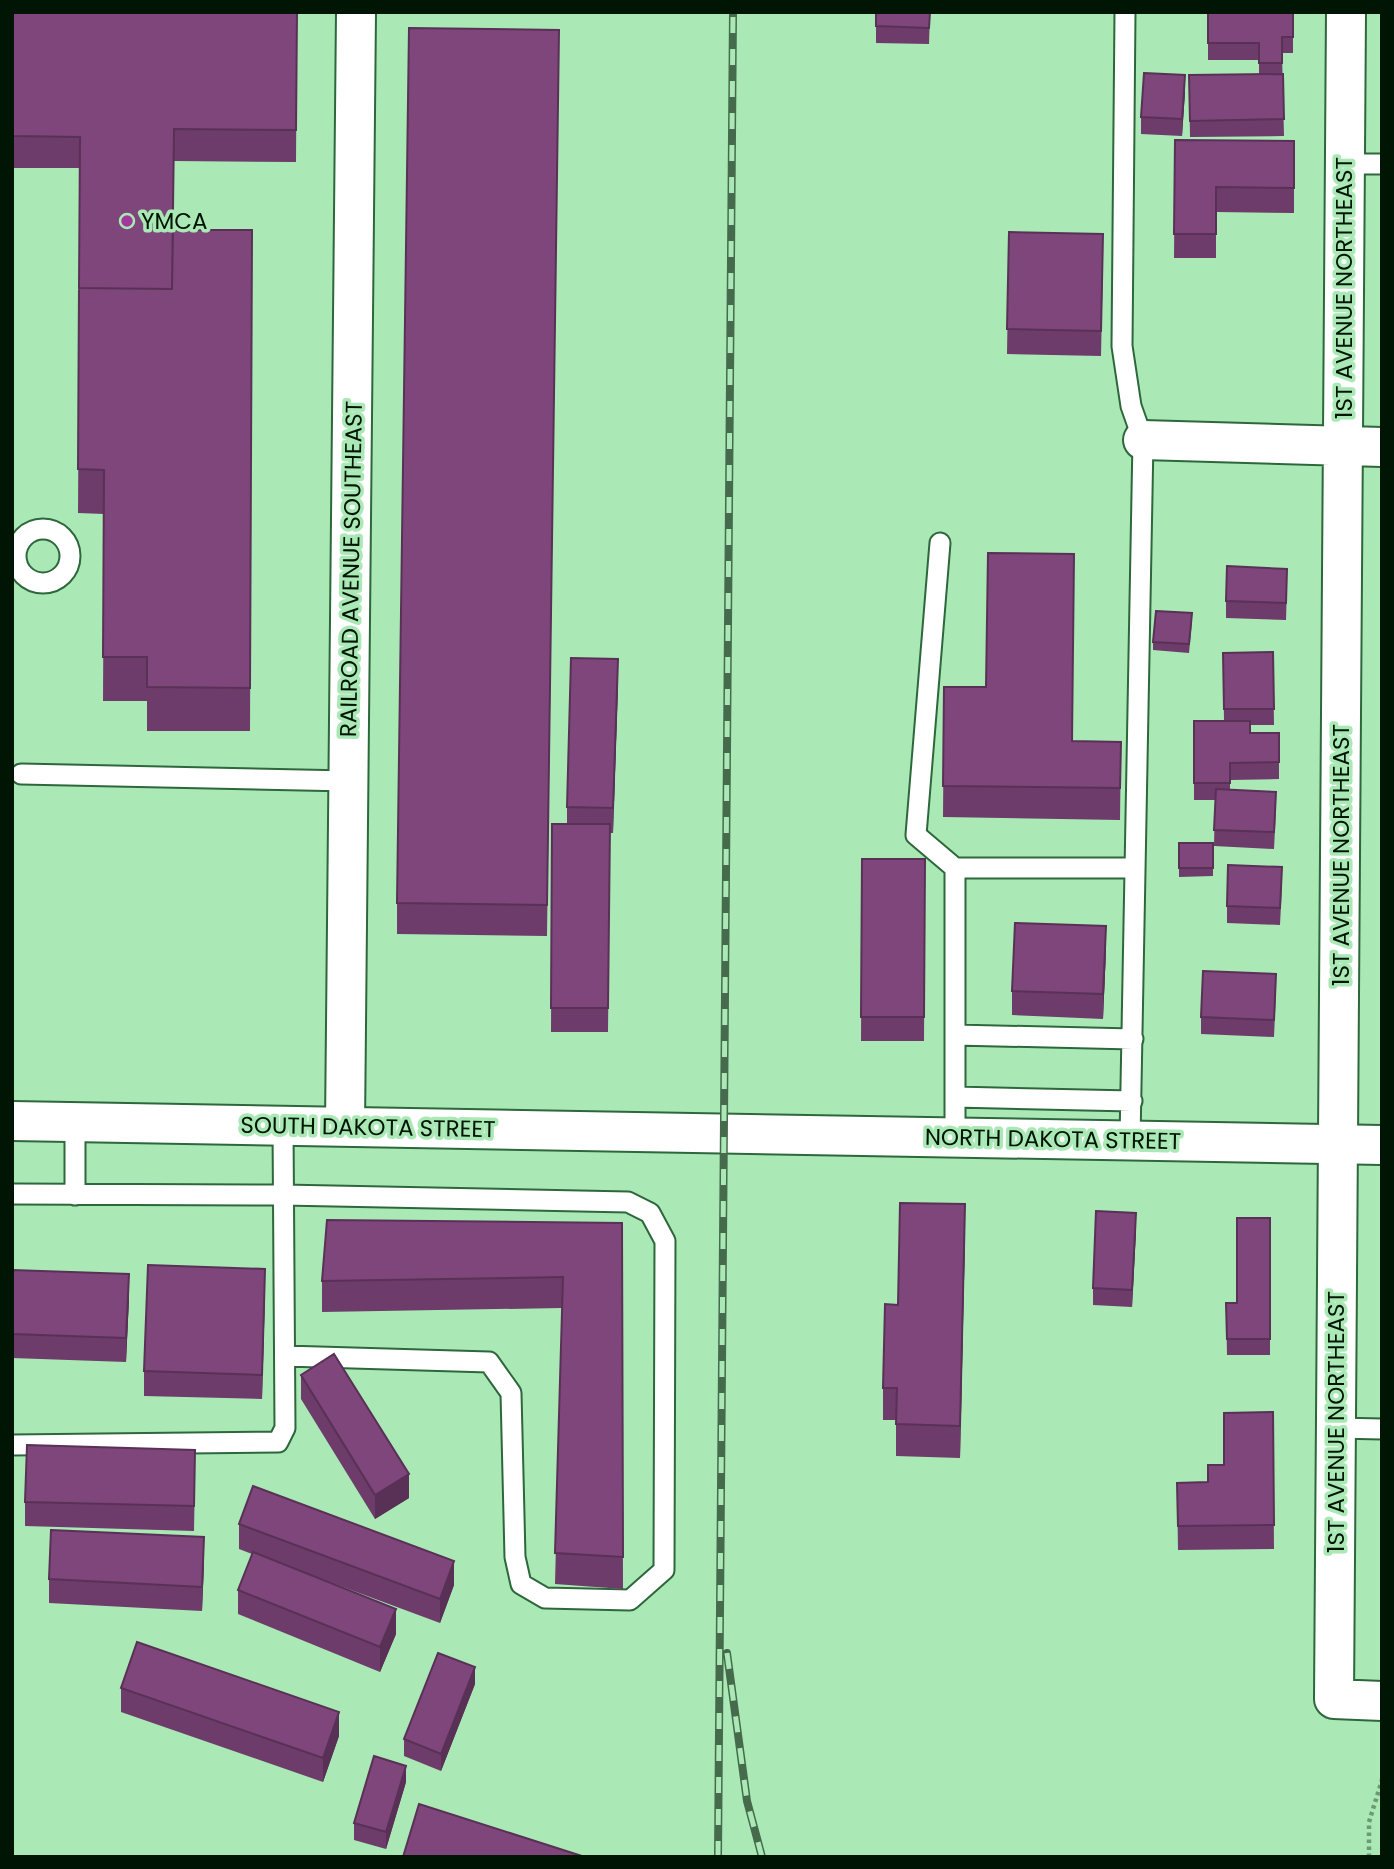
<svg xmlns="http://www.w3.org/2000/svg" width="1394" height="1869" font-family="Poppins,sans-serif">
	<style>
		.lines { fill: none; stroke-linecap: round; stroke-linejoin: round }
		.service-casing { stroke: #2d673b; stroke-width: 23 }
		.minor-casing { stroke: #2d673b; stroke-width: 42 }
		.tertiary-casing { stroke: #2d673b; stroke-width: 42 }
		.path { stroke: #6b9a74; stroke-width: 4.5; stroke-dasharray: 3.5 3.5; stroke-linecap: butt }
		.service { stroke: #fff; stroke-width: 19 }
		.minor { stroke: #fff; stroke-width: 38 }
		.tertiary { stroke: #fff; stroke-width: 38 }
		.rail-casing { stroke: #456b4c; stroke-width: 8 }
		.rail { stroke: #aae8b5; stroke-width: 5; stroke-dasharray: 16; stroke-linecap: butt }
		.wall { fill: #6d3c6a }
		.shaded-wall { fill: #593156 }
		.building { fill: #7f467b; stroke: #593156; stroke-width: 2 }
		.poi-dot { fill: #a1399d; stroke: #aae8b5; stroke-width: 2.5 }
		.labels { text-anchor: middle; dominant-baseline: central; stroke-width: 7; stroke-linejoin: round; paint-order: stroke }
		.poi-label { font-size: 23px; fill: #001504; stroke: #aae8b5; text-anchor: start }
		.street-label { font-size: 23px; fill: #001504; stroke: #aae8b5 }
	</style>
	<rect width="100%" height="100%" fill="#aae8b5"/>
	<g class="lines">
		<defs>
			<path id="service" d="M1125,12L1122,346L1131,406L1143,440L1130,1140
				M1345,164H1382
				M16 556a27 27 0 1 1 54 0a27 27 0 1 1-54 0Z
				M940,543L916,835L955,868
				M21,774L349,781
				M955,1035L1133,1039
				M955,1097L1132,1101
				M75,1122V1195
				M955,1137V868H1135
				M12,1194L283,1195L628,1202L650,1213L665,1241L664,1570L630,1600L545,1598L521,1584L515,1557L511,1393L489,1362L285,1356
				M1336,1428L1382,1429
				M12,1445L278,1442L285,1428L283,1125"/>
			<path id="minor" d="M1346,12L1334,1699L1382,1701
				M1143,440L1382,447
				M345,1126L356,12"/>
			<path id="tertiary" d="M12,1121L1382,1145"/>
		</defs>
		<use href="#service" class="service-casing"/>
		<use href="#minor" class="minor-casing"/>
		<use href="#tertiary" class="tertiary-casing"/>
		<path class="path" d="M1369,1857V1822L1382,1780"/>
		<use href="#service" class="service"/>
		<use href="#minor" class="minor"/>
		<use href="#tertiary" class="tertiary"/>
		<defs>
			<path id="rail" d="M727,1653L747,1801L762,1857
				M718,1857L733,12"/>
		</defs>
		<use href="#rail" class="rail-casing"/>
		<use href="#rail" class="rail"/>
	</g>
	<path class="wall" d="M12,12H297L296,162L174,161L173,230H252L250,731H147V701H103L104,514L78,513L80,168H12Z
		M876,12H930L929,44L876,43Z
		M1208,12H1293V53H1282L1284,136L1190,137L1189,75L1259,74V60H1208Z
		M559,30L547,936L397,934V903Z
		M1185,92L1182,136L1141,134V117Z
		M1175,140L1294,141V213L1216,212V258H1174Z
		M1009,232L1103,259L1101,356L1007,354Z
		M1287,585L1286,620L1226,618V601Z
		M1192,621L1189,653L1153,650V642Z
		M1273,652L1274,725H1250V733H1279V779L1230,780V790L1276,809L1274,849L1214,846L1215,800H1194V721H1224L1223,653Z
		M618,683L613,833H610L608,1032H551L552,824H567V807Z
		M944,687L1072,741L1121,742L1120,820L943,817Z
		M1179,843H1213V876L1179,877Z
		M862,859H925L924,1041H861Z
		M1282,884L1280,925L1227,923V906Z
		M1106,950L1103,1019L1012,1015V991Z
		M1276,991L1274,1037L1201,1034V1017Z
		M1270,1218V1355H1227L1226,1303H1237Z
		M622,1223L623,1589L555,1584L562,1308L322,1312V1281Z
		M1136,1230L1132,1307L1093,1305V1288Z
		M965,1236L960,1458L896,1456V1420H883V1388L898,1305Z
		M12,1270L129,1298L126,1362L12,1358Z
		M265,1293L262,1399L144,1396V1371Z
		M301,1375L409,1498L375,1519L301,1399Z
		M1273,1412L1274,1549L1178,1550L1177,1483L1208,1482Z
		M195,1474L194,1531L25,1526V1502Z
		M239,1524L454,1585L440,1623L316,1577L396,1634L380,1672L238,1614V1590L252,1554L239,1549Z
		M204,1562L202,1611L49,1603V1579Z
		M475,1684L441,1771L404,1756V1739Z
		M121,1688L339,1736L323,1782L121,1712Z
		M406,1782L386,1849L354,1840V1823Z"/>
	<path class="shaded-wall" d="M1185,75V92L1182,136V119Z
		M618,659V683L613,833V808Z
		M1106,926V950L1103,1019V994Z
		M965,1204V1236L960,1458V1426Z
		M1136,1213V1230L1132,1307V1290Z
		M265,1269V1293L262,1399V1375Z
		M129,1274V1298L126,1362V1338Z
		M409,1474V1498L375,1519V1495Z
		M204,1537V1562L202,1611V1587Z
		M454,1561V1585L440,1623V1599Z
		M396,1609V1634L380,1672V1647Z
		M475,1667V1684L441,1771V1754Z
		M339,1712V1736L323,1782V1758Z
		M406,1766V1782L386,1849V1832Z"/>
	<path class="building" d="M12,12H297L296,130L174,129L172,289L79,288L80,137L12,136Z
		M876,12H930L929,28L876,26Z
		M1208,12H1293V37H1282V63H1259V43H1208Z
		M409,28L559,30L547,905L397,903Z
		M1144,73L1185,75L1182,119L1141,117Z
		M1283,74L1284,119L1190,121L1189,75Z
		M1175,140L1294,141V188L1216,187V234H1174Z
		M173,230H252L250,688L147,687V657H103L104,470L78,469L79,288L172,289Z
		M1009,232L1103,234L1101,331L1007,329Z
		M988,553L1074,554L1072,741L1121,742L1120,788L943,786L944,687H986Z
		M1227,566L1287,569L1286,603L1226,601Z
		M1156,611L1192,613L1189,644L1153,642Z
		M1273,652L1274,709H1224L1223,653Z
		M571,658L618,659L613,808L567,807Z
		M1194,721H1250V733H1279V762L1230,763V783H1194Z
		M1216,789L1276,792L1274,832L1214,830Z
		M552,824H610L608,1008H551Z
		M1179,843H1213V868H1179Z
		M862,859H925L924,1017H861Z
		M1228,865L1282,867L1280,908L1227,906Z
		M1015,923L1106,926L1103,994L1012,991Z
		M1203,971L1276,974L1274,1020L1201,1017Z
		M900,1203L965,1204L960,1426L896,1424L897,1388H883L885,1304L898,1305Z
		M1096,1211L1136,1213L1132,1290L1093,1288Z
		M1237,1218H1270V1339H1227L1226,1303H1237Z
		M327,1220L622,1223L623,1557L555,1553L563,1277L322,1281Z
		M148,1265L265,1269L262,1375L144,1371Z
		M12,1270L129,1274L126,1338L12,1334Z
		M334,1354L409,1474L375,1495L301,1375Z
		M1273,1412L1274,1525L1178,1526L1177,1483L1208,1482V1465H1224V1413Z
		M27,1445L195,1450L194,1506L25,1502Z
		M253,1486L454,1561L440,1599L239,1524Z
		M51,1530L204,1537L202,1587L49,1579Z
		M253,1552L396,1609L380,1647L238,1590Z
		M137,1642L339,1712L323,1758L121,1688Z
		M438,1653L475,1667L441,1754L404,1739Z
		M374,1756L406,1766L386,1832L354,1823Z
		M419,1804L585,1857H403Z"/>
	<circle class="poi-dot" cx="127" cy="221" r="7"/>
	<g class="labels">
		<g class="poi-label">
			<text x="141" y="221">YMCA</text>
		</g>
		<g class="street-label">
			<text transform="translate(1344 288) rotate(-90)">1ST AVENUE NORTHEAST</text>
			<text transform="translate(351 569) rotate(-89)">RAILROAD AVENUE SOUTHEAST</text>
			<text transform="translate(1341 855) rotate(-90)">1ST AVENUE NORTHEAST</text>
			<text transform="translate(368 1127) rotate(1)">SOUTH DAKOTA STREET</text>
			<text transform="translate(1053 1139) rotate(1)">NORTH DAKOTA STREET</text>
			<text transform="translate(1336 1422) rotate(-90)">1ST AVENUE NORTHEAST</text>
		</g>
	</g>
	<rect width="1394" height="1869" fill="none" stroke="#001504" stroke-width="28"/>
</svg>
